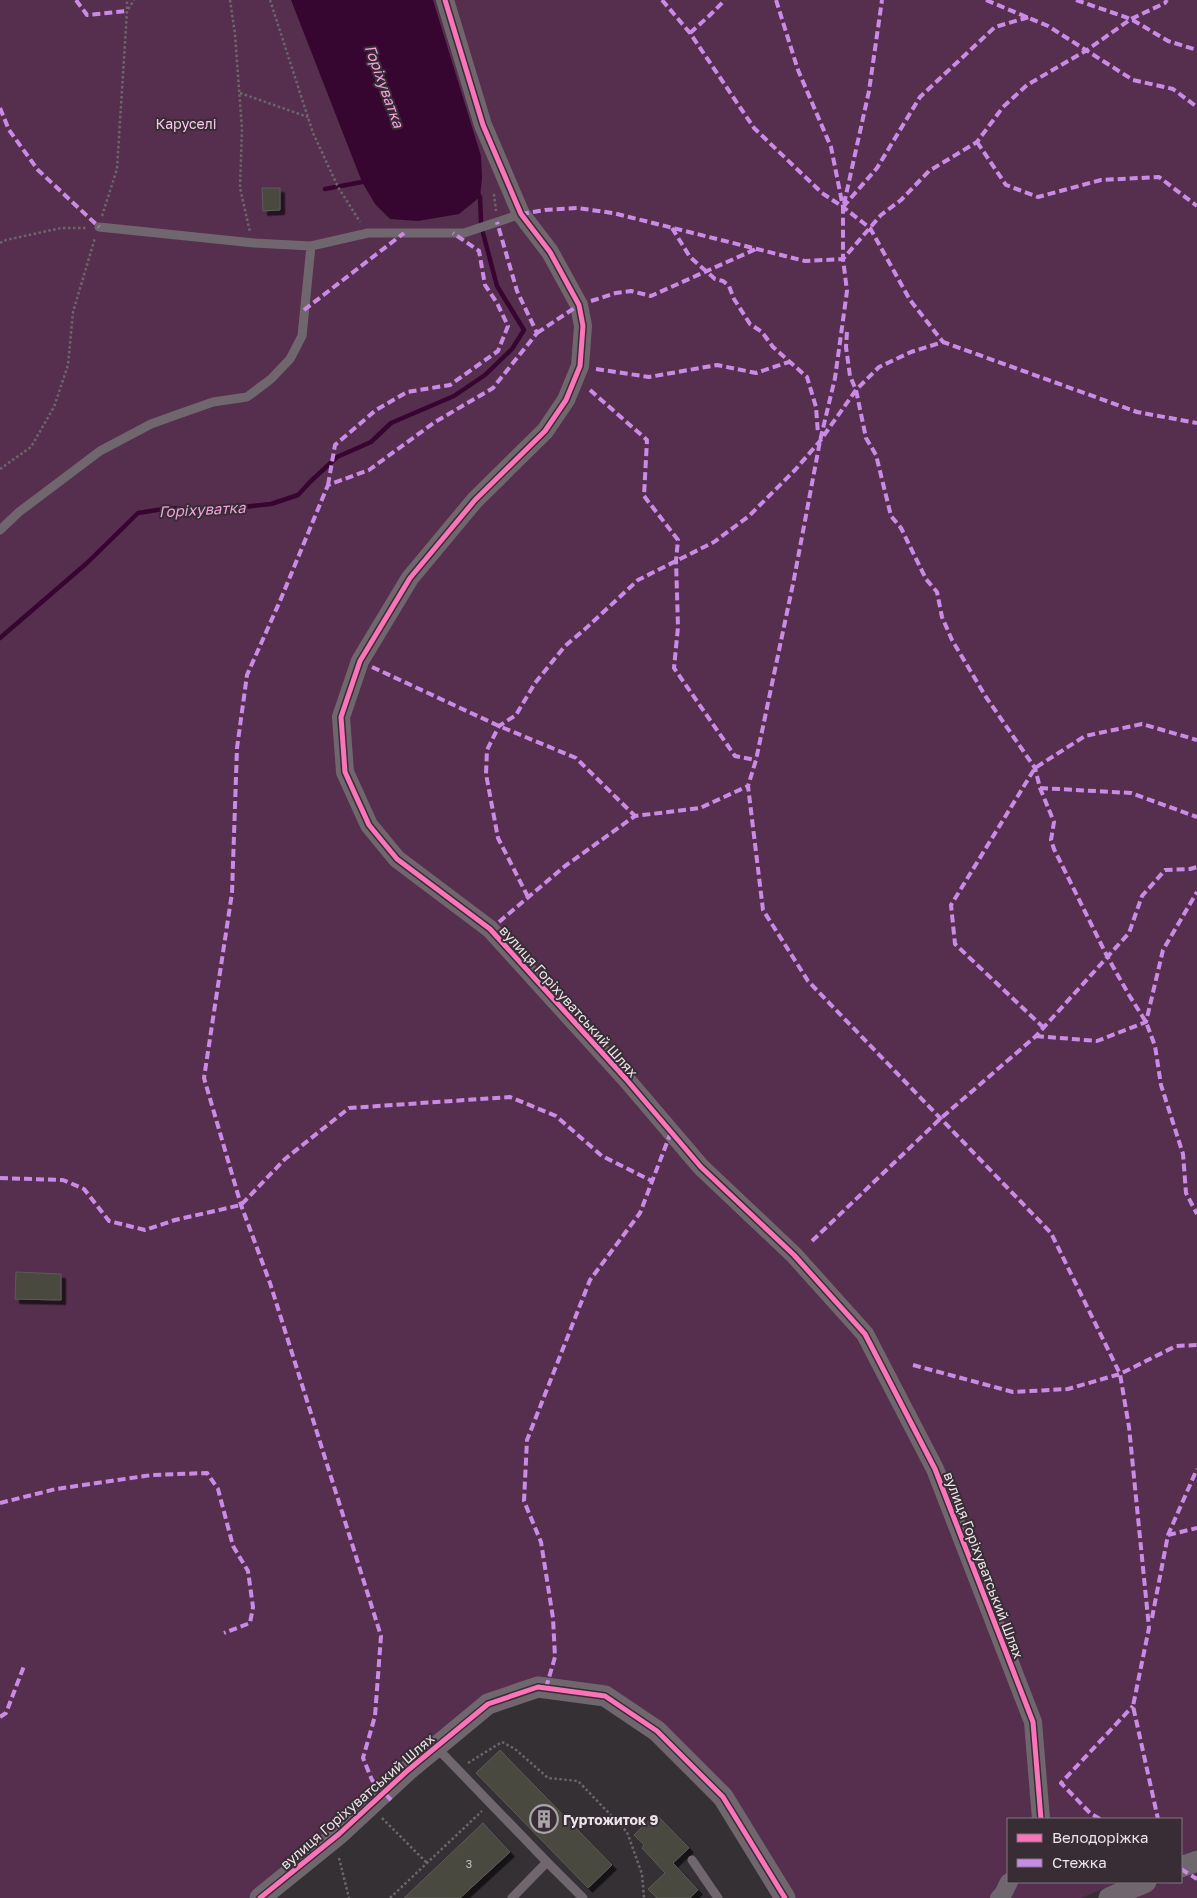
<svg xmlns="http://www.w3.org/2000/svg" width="1197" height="1898" font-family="'Golos Text',sans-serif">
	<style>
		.green { fill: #562f4e }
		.water { fill: #370630 }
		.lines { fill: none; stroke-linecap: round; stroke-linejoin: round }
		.stream { stroke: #370630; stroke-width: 4.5 }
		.building { fill: #4a4a3f; stroke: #5c5a5a; filter: url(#shadow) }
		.path { stroke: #6c666a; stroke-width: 2.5; stroke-dasharray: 2.5 2.5; stroke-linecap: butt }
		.service { stroke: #70676e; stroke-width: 9 }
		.minor { stroke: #70676e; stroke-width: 18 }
		.tertiary { stroke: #70676e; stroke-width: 21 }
		.quiet { stroke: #ca8be6; stroke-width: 4; stroke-dasharray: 8 4; stroke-linecap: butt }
		.cycleway-casing { stroke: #382d35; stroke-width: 8 }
		.cycleway { stroke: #fb73b8; stroke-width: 5 }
		.labels { text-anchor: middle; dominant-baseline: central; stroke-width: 4; stroke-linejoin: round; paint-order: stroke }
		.number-label { font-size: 11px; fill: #c3bebe }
		.park-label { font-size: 14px; fill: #fcc7ef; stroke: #382d35 }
		.street-label { font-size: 14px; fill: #ebe4e9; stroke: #382d35 }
		.poi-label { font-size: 14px; font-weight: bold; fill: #ebe4e9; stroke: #382d35; text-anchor: start }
		.water-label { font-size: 15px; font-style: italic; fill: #f4a0e1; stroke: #382d35 }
	</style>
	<defs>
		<filter id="shadow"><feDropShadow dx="4.5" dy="4.5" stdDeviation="0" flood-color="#0009"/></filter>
	</defs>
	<rect width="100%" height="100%" fill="#353034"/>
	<path class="green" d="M0,0H1197V1849L1181,1856V1819H1008V1882H1120L1081,1898H793L730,1793L608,1691L482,1700L332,1831L248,1898H0Z
		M1197,1869V1898H1126L1165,1882H1181V1875Z"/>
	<path class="water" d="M291,0H433L481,156L482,178L480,197L459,214L418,221L390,219L375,204L362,182Z"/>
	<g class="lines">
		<path class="stream" d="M325,189L362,182
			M478,194L480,197L481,222
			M0,638L87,563L138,513L170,508L206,511L271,504L298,495L310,482L337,457L371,442L391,423L454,396L485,375L512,349L524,330L497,286L483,233"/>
	</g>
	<path class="building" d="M262,188H280V210L263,211Z
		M16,1272L61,1274V1300L15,1299Z
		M500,1750L612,1865L588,1888L476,1773Z
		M656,1814L689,1848L673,1863L698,1890L690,1898H657L648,1889L665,1873L642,1848L644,1845L634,1835Z
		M483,1823L510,1852L460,1898H404Z"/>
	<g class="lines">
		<path class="path" d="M230,0L235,34L242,129L240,188L250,232
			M270,0L313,133L338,187L360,222
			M127,9V0
			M240,93L308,117
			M494,194L496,211
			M102,216L117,169L127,11L134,0
			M0,243L6,240L61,228H87
			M0,469L31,447L54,407L68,365L73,312L95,238
			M468,1763L502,1742L515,1749L548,1778L578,1781L627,1832L642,1874L644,1898
			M382,1818L427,1863
			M339,1858L349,1898
			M390,1898L482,1811"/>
		<path class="service" d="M99,227L254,243L311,246L368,233H464L521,214
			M0,530L19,512L100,451L151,424L176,415L213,402L247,397L271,379L290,359L302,336L311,246
			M436,1747L547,1862L583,1898
			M692,1860L718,1898
			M512,1898L547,1862"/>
		<path class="minor" d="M445,0L483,125L521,214L550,252L579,305L583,326L580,366L566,400L545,431L475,500L410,578L360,661L341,717L345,772L369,825L397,859L490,929L626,1079L701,1167L794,1255L865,1334L935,1469L1033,1722L1041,1819
			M999,1898L1003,1894L1009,1882"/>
		<path class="tertiary" d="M1181,1867L1197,1861
			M260,1898L339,1834L407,1771L488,1704L538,1687L605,1696L657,1731L723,1797L785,1898
			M1109,1898L1146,1882"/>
		<path class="quiet" d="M76,0L87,15L127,11
			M662,0L690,33L754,128L822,193L843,207V259L847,291L835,378L820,441L794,579L756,760L748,786L763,910L808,981L1051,1233L1120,1374L1129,1427L1149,1628L1133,1706L1158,1819
			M776,0L798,70L831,147L843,207L870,228L910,300L943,342
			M986,0L1048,26L1133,80L1173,89L1197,107
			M1076,0L1131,19L1168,41L1197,50
			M690,33L710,15L725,0
			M0,108L9,130L38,170L99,227
			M977,142L1006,185L1038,197L1101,180L1159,177L1197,206
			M844,204L869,91L882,0
			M843,207L877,168L920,97L995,27L1029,17
			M521,214L545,210L577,208L613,213L805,261L843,259L881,215L901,200L929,171L977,142L1003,107L1027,85L1087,50L1131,19L1165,3L1167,0
			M672,228L690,257L715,279L723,281L729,286L734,299L750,324L762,332L773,347L807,377L816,407L818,434
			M591,301L616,293L631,291L651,296L756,249
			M304,310L404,233
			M847,332L846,347L850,376L856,390L866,438L876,455L891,516L901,528L926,579L937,592L942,617L952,640L986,697L1035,768L1040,788L1054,822L1051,840L1054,849L1107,956L1129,995L1146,1022L1155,1046L1161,1085L1183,1154L1186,1193L1197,1214
			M537,333L579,305
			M596,369L649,377L717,365L756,373L789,362
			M590,390L647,440L644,496L678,540L676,560L678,627L674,668L735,756L756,760
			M328,485L335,445L376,410L407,392L450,385L498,351L508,326L497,303L485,285L479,251L453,233
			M372,667L499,726L576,758L635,816
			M1040,788L1131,793L1197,817
			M528,897L498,838L486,774L487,750L499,726L516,715L535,683L565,646L584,630L638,580L714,542L749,516L795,470L820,441L856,390L879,367L911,352L943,342L1137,412L1197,423
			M499,922L565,866L635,816L700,808L748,786
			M1044,1028L955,944L951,905L1035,768L1085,736L1142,724L1197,740
			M1036,1036L1097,1041L1146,1022L1163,950L1197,892
			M0,1178L63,1180L84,1189L109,1221L145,1230L175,1220L241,1205L285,1159L349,1108L510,1097L556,1116L602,1156L652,1181
			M812,1241L940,1119L1036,1036L1129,933L1142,896L1165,870L1190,869L1197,867
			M913,1365L1013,1392L1068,1389L1120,1374L1176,1346L1197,1345
			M0,1503L56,1489L152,1475L207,1473L218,1489L233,1546L248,1571L253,1607L250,1623L224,1633
			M1168,1535L1197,1528
			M1152,1618L1168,1535L1197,1469
			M546,1688L555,1657L553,1618L541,1542L524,1501L527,1440L590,1280L640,1213L671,1132
			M0,1717L6,1713L24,1666
			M391,1800L372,1780L363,1758L375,1716L381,1636L270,1283L241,1205L204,1078L232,893L237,748L247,675L280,601L328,485L369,470L435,422L493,388L537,333L517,291L497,222
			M1100,1819L1090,1813L1061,1783L1133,1706
			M1181,1869L1197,1879"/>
		<defs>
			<path id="cycleway" d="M445,0L483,125L521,214L550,252L579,305L583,326L580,366L566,400L545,431L475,500L410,578L360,661L341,717L345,772L369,825L397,859L490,929L626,1079L701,1167L794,1255L865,1334L935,1469L1033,1722L1041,1819
				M260,1898L339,1834L407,1771L488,1704L538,1687L605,1696L657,1731L723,1797L785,1898"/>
		</defs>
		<use href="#cycleway" class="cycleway-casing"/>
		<use href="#cycleway" class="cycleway"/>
	</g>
	<defs>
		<symbol id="building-ring" viewBox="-11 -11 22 22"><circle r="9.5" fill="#382d35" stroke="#aba5aa" stroke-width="1.5"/><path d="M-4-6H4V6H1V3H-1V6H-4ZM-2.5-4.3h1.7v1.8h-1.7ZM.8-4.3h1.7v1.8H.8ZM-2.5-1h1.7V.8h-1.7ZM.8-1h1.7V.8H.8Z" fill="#aba5aa"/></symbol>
	</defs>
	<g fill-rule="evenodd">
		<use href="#building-ring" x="528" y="1803" width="32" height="32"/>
	</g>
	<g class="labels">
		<g class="number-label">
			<text x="469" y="1863">3</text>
		</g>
		<g class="park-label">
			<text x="186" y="123">Каруселі</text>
		</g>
		<g class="street-label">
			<text transform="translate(569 1001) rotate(48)">вулиця Горіхуватський Шлях</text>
			<text transform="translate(984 1565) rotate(69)">вулиця Горіхуватський Шлях</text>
			<text transform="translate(357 1801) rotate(-41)">вулиця Горіхуватський Шлях</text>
		</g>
		<g class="poi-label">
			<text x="563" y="1819">Гуртожиток 9</text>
		</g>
		<g class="water-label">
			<text transform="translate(385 86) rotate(70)">Горіхуватка</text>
			<text transform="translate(202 509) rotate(-3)">Горіхуватка</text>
		</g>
	</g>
	<rect x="1007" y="1818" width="175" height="65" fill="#382d35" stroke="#80767d"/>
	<rect x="1017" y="1834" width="25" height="8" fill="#fb73b8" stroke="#80767d"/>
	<text x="1052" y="1843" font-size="15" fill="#ebe4e9">Велодоріжка</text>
	<rect x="1017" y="1859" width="25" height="8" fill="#ca8be6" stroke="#80767d"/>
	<text x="1052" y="1868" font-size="15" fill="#ebe4e9">Стежка</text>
</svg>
